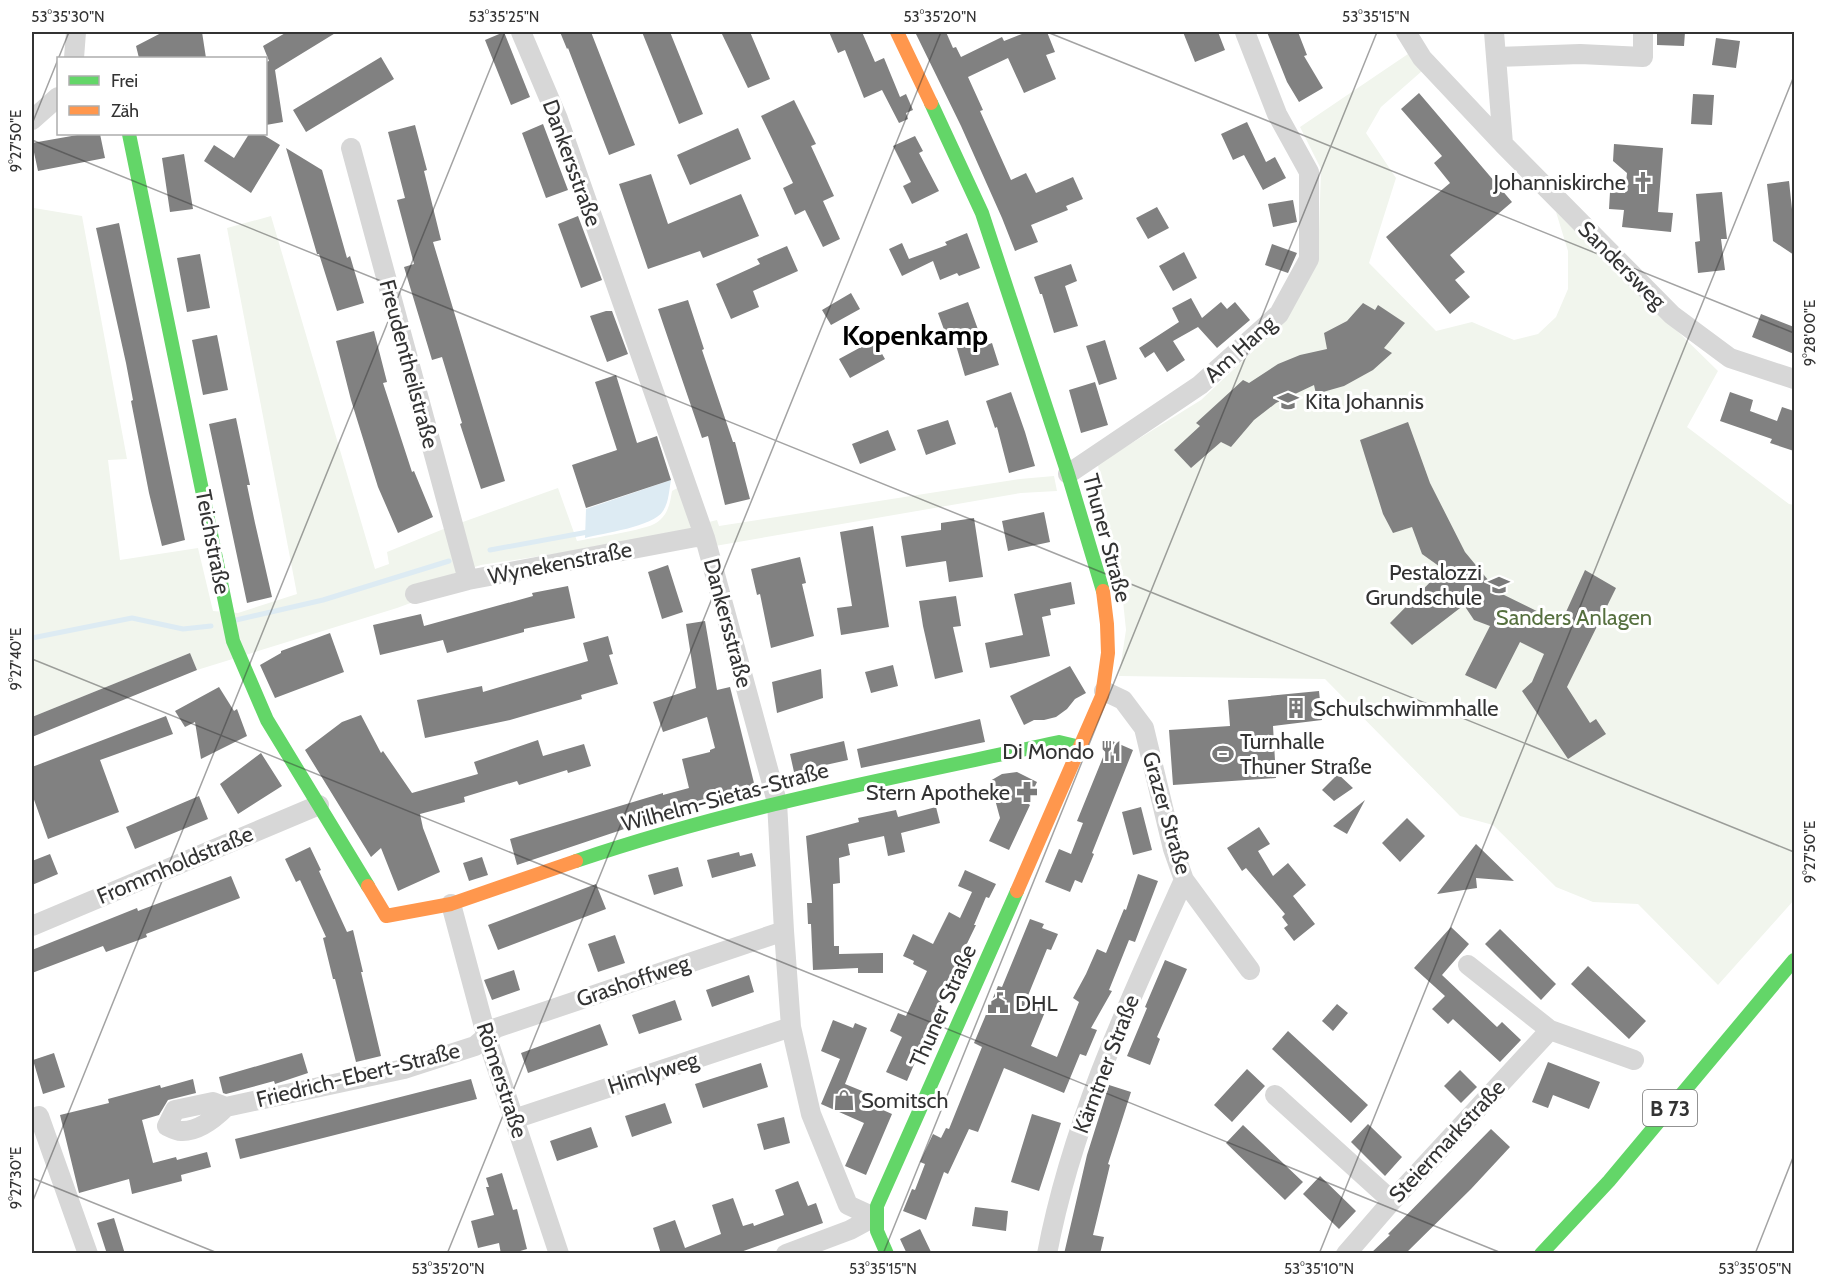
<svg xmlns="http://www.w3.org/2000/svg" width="1826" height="1285" font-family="Cabin,sans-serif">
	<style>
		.green { fill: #f1f5ed }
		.water { fill: #ddebf3 }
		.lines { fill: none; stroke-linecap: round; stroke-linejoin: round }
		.stream { stroke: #ddebf3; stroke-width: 5 }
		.building { fill: #818181 }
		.street { stroke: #d7d7d7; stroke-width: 20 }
		.fast { stroke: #63d668; stroke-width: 14 }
		.slow { stroke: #ff974d; stroke-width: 14 }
		.ticks { fill: none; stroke: #333; stroke-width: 1.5; stroke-opacity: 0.45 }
		.labels { text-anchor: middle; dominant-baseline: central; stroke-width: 6; stroke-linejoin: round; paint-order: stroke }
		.shield { fill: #fff; stroke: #707070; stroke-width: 1.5 }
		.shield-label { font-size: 21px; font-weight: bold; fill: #333 }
		.street-label { font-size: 22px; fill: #333; stroke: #fff }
		.poi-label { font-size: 22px; fill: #333; stroke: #fff; text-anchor: start }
		.park-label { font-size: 22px; fill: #56703f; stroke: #fff }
		.district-label { font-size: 28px; font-weight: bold; fill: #000; stroke: #fff }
		.neatline { fill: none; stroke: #333; stroke-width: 2 }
		.ticks-label { font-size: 15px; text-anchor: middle; fill: #333 }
	</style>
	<rect width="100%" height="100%" fill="#fff"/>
	<path class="green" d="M1408,54L1422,71L1381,107L1366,133L1396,178L1369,263L1436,331L1472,322L1514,340L1538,334L1556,317L1568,289V251L1556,212L1718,371L1687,427L1789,504L1794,505V900L1718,985L1638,904L1593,902L1556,887L1493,825L1460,816L1325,679L1119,676L1126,630L1120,572L1103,511L1098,464L1201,400L1286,320L1318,262L1321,169L1300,127Z
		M34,208L82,216L127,459L108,460L120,560L198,548L213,611L238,613L297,594L227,228L271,216L375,569L389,564L387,552L446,528L558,488L577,541C592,538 646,530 656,523C668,515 670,504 672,491L679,487L693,526L717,520L719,526L1020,479L1054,476L1057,491L1021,493L715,546L679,535L481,565L414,586L416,601L397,608L197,670L190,653L32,717V213Z"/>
	<path class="water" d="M671,480C669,490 669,502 663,511C653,527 603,533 585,538L586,509Z"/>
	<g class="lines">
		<path class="stream" d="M490,550L588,532
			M236,620L323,600L449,561
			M32,638L132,618L183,629L211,626"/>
	</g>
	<path class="building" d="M163,32H202L206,58H139L136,46Z
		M287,32H337L275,70L283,122L266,125V62L269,61L263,46Z
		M504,32L530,97L511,105L485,40Z
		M560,32H591L635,145L609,155L568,48L567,49Z
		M642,32H670L703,114L679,124Z
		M721,32H750L770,79L748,88Z
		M829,32H862L875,62L884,58L900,97L906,94L913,110L906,113L908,119L899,123L882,90L864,98L845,50L838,53Z
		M915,32H946L953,48L956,47L961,57L1002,37L1004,41L1027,32H1047L1055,52L1046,55L1056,79L1024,93L1008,58L968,77L983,110L980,111L1011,180L1026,173L1036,193L1073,177L1083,199L1066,206L1068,210L1031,225L1038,242L1015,251L1002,218L961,126Z
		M1183,32H1218L1225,50L1195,62Z
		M1267,32H1298L1307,55L1304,56L1323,88L1299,102L1287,82Z
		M1657,32H1685L1684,46L1657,45Z
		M1716,38L1740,41L1736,68L1712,65Z
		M381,57L394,79L306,132L293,110Z
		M1419,93L1512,202L1450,255L1465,272L1455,280L1470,297L1450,314L1386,237L1450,183L1434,163L1442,156L1401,109Z
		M1693,94L1714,95L1712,125L1691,124Z
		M794,100L816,144L811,146L834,196L823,201L840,239L823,247L805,210L795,215L783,188L793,183L761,116Z
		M1247,122L1266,162L1275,157L1286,178L1263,190L1244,155L1233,160L1221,134Z
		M543,124L568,190L546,198L522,133Z
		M415,125L427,170L424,171L441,240L433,242L505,481L481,489L460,424L462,423L442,357L432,360L404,267L414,264L397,200L405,198L388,132Z
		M738,128L751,159L690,185L677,155Z
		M83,134H100L105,158L38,171L32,143Z
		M249,134H262L280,145L251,193L204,161L214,145L234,158Z
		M915,136L923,151L919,153L939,191L912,204L903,186L911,182L893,146Z
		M1614,144L1663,148L1658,212L1673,213L1671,232L1622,227L1624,210L1609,209L1610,192L1625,193L1627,173L1613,161Z
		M286,148L322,170L347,258L350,256L364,303L337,311L319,254H317Z
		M184,154L193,209L170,212L162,158Z
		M651,174L668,224L741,194L759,236L703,258L700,251L648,269L619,184Z
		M1789,181L1794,228V255L1773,241L1767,184Z
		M1722,192L1727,239H1721L1725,270L1698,273L1695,242L1700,241L1696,194Z
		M1293,200L1297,222L1273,227L1268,204Z
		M1157,207L1169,228L1148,239L1136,218Z
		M578,216L602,280L581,288L558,224Z
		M119,223L185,540L162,546L149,493L131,401L133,400L126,363L96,228Z
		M967,233L980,268L959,276L957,273L940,280L933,261L902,276L889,249L902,243L909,259L947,245L945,242Z
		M1272,244L1297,253L1288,273L1265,265Z
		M787,246L798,271L753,291L759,307L731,319L716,284L760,264L757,259Z
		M1184,252L1197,278L1173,291L1159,266Z
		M200,254L210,308L187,312L177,258Z
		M1071,264L1077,281L1065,286L1078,326L1054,333L1042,294H1040L1034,277Z
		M851,293L860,309L831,325L822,310Z
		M1191,298L1202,318L1221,302L1227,309L1235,302L1250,320L1217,348L1198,327L1173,341L1185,360L1167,372L1154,352L1145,358L1139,348L1179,322L1172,308Z
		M688,300L704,349L702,350L733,442H735L750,499L725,505L708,436L702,438L658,309Z
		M968,302L984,346L992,343L999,365L965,376L953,335L947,338L938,313Z
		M1363,303L1375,310L1378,305L1405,323L1384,348L1392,353L1373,370L1344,386L1316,394L1314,385L1276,403L1254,420L1231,447L1221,442L1191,468L1174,450L1200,426L1196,423L1243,380L1249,383L1278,364L1300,355L1327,349L1324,333L1347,321Z
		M606,311H612L628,354L607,362L590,316Z
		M1761,314L1794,327V354L1752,337Z
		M374,331L387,382L383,383L412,472L414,471L433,517L398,533L378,487L351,400L336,341Z
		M217,335L228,390L203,395L192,340Z
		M874,340L885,359L850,378L839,359Z
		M1105,340L1117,379L1099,385L1086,346Z
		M616,375L637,443L657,436L671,480L586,508L572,465L617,450L595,382Z
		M1095,382L1108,425L1081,433L1069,390Z
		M1011,392L1025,432L1035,466L1009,473L997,427L995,428L986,401Z
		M1730,392L1753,400L1750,411L1777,421L1782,407L1794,411V451L1770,443L1772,439L1720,421Z
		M236,418L250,485H247L255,523L272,597L247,603L209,424Z
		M948,420L956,444L926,455L917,430Z
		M1408,422L1430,483L1465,552L1498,592L1561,623L1585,570L1616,588L1567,687L1590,723L1596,719L1606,734L1568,759L1522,691L1532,682L1544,654L1520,642L1496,689L1465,675L1490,626L1474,620L1464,605L1412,645L1390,623L1443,569L1422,554L1412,527L1393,533L1383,514L1360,440Z
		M888,430L896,450L860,464L852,444Z
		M1044,512L1050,542L1008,551L1002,521Z
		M974,518L983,577L949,582L946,561L906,567L901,536L941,530V523Z
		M873,526L889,627L841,635L837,608L852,606L840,532Z
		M800,557L806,583L802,584L814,636L771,648L760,594L757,595L751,569Z
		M668,565L683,612L662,619L648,572Z
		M1071,582L1075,604L1050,609L1051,615L1042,617L1050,656L990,668L985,643L1023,635L1014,594Z
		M568,586L575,618L524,629V632L447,653L443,640L380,655L373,625L421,614L424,626L533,596L532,593Z
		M956,596L961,626L953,627L963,672L935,679L923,626L919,601Z
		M705,621L717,690L730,687L756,791L669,814L517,865L510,839L663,793V795L689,788L682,759L710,752V750L715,748L707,717L663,732L653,702L696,688L686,624Z
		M330,633L344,672L275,698L260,665L281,653V651Z
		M608,636L613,654L609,655L618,684L581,695L582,699L510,720L425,738L417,700L482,686L483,692L588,661L583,643Z
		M190,653L197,670L32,737V717Z
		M893,665L898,686L871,693L865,672Z
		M1070,666L1086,693L1075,699L1067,709L1056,717L1044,720H1034L1024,725L1010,696Z
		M821,669L823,698L777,713L772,682Z
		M219,687L234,711L237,709L247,736L201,759L195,722L185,727L175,711Z
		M1319,691L1322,720L1273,726L1276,778L1173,785L1169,730L1230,726L1228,700Z
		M361,715L381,753L383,751L412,793L478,774L474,762L538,740L543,756L584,744L591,766L568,773L567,770L519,785L517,781L464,797L465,802L420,814L423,828L440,872L398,891L381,848L371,857L305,750L342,722Z
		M166,716L173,734L100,760L119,812L48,839L32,794V767Z
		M980,719L985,742L861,768L857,749Z
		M1110,740L1133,750L1092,853L1094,854L1082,883L1075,880L1070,892L1045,882L1059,849L1071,854L1083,823L1077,821Z
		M844,741L848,760L794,772L790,754Z
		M261,753L282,786L238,814L220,784Z
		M1017,772L1037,782L1027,803L1030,805L1009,850L989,841L1000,818L990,781L1002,774Z
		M1338,774L1353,788L1334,801L1322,790Z
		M199,796L208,819L135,849L126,827Z
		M1365,800L1347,834L1333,826Z
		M936,807L940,823L901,833L905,852L888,856L884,836L848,844L850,855L839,858L840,883L833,884L834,946H839V954L883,953V973H858V968L813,970L811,924H808L807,903H812L806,836L859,822L858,818L896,810L898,817Z
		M1141,807L1152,850L1133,855L1122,812Z
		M1407,818L1425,836L1400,862L1382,843Z
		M1259,827L1270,844L1258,851L1273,876L1288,863L1306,885L1293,896L1315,924L1294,941L1284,928L1288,925L1282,917L1285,914L1246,868L1242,871L1227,848Z
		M1476,844L1514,881L1476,878L1477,888L1437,894Z
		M310,847L321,870L319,871L347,932L353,930L363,972H361L381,1056L356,1062L335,979H333L323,938L326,937L300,880L296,882L285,859Z
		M739,852L740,856L752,853L756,866L712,878L707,860Z
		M50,854L58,874L32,885V861Z
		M482,857L488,875L469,881L463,863Z
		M678,867L683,886L654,895L648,875Z
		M965,870L996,884L989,898L986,897L974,925H976L960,958L961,959L942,999L907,1081L886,1072L902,1037L890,1031L898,1013L906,1016L927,971L913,964L914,961L903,956L913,934L933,944L949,912L960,918L972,892L958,886Z
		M1138,874L1158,881L1135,942L1129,940L1109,990L1112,991L1091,1028L1097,1030L1086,1056L1080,1054L1064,1093L1004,1068L978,1132L969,1129L948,1174L944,1172L926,1220L903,1211L912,1189L915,1190L925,1164L920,1162L933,1134L941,1138L946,1128L949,1129L982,1047L974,1043L998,986L1002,987L1030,919L1044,924L1042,928L1058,934L1051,950L1047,949L1027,998L1047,1007L1031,1046L1057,1057L1079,1002L1073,998L1086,974L1097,949L1106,953L1124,909L1126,910Z
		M231,876L240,898L146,934L147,937L106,952L103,946L32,973V950L137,908L138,911Z
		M596,884L606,909L498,950L488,925Z
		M1451,927L1469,944L1442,975L1497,1027L1502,1022L1521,1040L1500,1062L1453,1019L1448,1024L1432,1009L1445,996L1414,968Z
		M1500,929L1556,984L1541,1000L1485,944Z
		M615,935L625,963L598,972L588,944Z
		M1165,960L1187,969L1157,1037L1160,1039L1150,1065L1127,1056L1147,1008L1145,1007Z
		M1588,966L1646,1021L1629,1039L1571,984Z
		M514,970L520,990L492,1000L484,980Z
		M749,975L754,992L712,1007L706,990Z
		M675,1000L682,1020L639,1034L632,1015Z
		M1337,1004L1348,1013L1333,1031L1322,1021Z
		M833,1020L853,1028L855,1023L867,1028L845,1084L872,1095L867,1103L892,1114L866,1175L845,1166L864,1123L821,1104L840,1059L821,1051Z
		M600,1024L608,1045L528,1073L521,1053Z
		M1288,1031L1368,1105L1351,1123L1272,1049Z
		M54,1053L65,1087L43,1094L33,1060Z
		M302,1053L308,1073L275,1084L274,1081L226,1094L223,1093L219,1077Z
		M1548,1062L1600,1082L1589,1109L1553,1095L1548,1108L1532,1102Z
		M761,1063L768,1087L703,1108L695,1084Z
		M1247,1069L1265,1086L1232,1122L1214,1105Z
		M1460,1070L1477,1087L1461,1103L1444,1086Z
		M193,1079L196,1093L168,1100L159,1115L142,1120L153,1163L176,1157L177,1160L207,1152L211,1167L181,1175L182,1181L132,1194L129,1179L79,1193L60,1115L109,1103L108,1099L160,1085L161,1088Z
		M471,1079L477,1099L240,1159L235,1139Z
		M1109,1085L1131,1092L1108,1164L1110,1165L1093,1235L1104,1237L1100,1254H1064L1087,1155Z
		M665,1103L672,1123L632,1137L625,1116Z
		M1032,1114L1061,1123L1039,1191L1011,1182Z
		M784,1117L790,1143L764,1150L757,1124Z
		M1368,1124L1402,1157L1385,1176L1351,1142Z
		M1243,1125L1303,1182L1285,1200L1226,1143Z
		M591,1127L598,1147L557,1161L550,1141Z
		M1491,1129L1510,1147L1471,1189L1405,1254H1370L1390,1235L1388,1234Z
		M502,1173L513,1210L517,1209L527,1249L510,1254H501L499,1243L478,1248L471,1221L494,1215L486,1187H489L486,1178Z
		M1320,1176L1356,1211L1339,1229L1303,1194Z
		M798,1181L808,1206L816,1203L823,1223L735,1254H661L653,1228L675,1220L685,1248L721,1234L712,1205L733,1198L743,1226L753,1223L754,1226L784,1215L775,1190Z
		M975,1207L1008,1211L1006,1231L972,1226Z
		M114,1218L125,1254H107L97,1223Z
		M920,1229L932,1254H907L900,1239Z"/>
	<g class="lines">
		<path class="street" d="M521,32L558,119L705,538L777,802L784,931L791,1027L811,1114L848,1205L874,1217
			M1406,32L1422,58L1503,144L1672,315L1730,358L1794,379
			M1494,32L1503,144
			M1496,57L1580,54L1643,57V32
			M74,58L76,32
			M32,120L58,97
			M351,148L468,580
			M1068,474L1200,385L1279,314L1309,259V172L1277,114L1245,32
			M415,594L468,580L696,537L705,538
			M1104,691L1123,700L1144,728L1173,849L1184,880L1250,970
			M451,904L487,1038L559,1254
			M32,926L319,805
			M1468,965L1550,1030L1634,1060
			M1275,1095L1392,1201
			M226,1107C215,1118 198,1132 181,1131C177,1131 171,1128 167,1126L175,1110L213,1102L226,1107L404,1069L475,1046L496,1028L784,931
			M39,1116L88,1254
			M514,1119L791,1027
			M786,1254L850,1230L874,1217
			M1047,1254C1072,1122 1129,1001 1184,880
			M1346,1254L1392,1201L1550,1030"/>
		<path class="fast" d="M931,103L982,213L1068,474L1103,591
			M129,134L233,641L267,720L368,886
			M576,861C734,807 897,777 1059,742L1080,747
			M887,1254L877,1231V1206L1017,891
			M1541,1254L1609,1181L1794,960"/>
		<path class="slow" d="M897,32L931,103
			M368,886L386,916L451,904L576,861
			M1017,891L1102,696L1108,653L1107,624L1103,591"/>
	</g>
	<path class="ticks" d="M1047,32L1794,333M32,124L69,32M32,140L1794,852M32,659L1504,1254M32,1178L220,1254M32,1203L505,32M447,1254L941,32M883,1254L1377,32M1319,1254L1794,76M1755,1254L1794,1155"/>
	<defs>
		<symbol id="church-bare" viewBox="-9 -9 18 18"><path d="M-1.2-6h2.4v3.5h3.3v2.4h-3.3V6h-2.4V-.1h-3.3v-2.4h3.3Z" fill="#7a7a7a" stroke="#fff" stroke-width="2.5" paint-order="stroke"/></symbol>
		<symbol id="school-bare" viewBox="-9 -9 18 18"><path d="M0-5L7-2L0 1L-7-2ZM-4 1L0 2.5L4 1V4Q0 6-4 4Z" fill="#7a7a7a" stroke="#fff" stroke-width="2.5" paint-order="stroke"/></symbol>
		<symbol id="building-bare" viewBox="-9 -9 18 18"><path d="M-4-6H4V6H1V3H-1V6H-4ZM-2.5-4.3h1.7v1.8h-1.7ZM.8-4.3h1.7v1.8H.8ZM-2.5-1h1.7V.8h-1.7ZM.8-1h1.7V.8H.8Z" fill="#7a7a7a" stroke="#fff" stroke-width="2.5" paint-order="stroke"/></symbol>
		<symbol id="restaurant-bare" viewBox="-9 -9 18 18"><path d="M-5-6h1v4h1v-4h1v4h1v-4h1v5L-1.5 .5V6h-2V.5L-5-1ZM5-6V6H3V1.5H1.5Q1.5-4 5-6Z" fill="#7a7a7a" stroke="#fff" stroke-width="2.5" paint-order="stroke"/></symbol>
		<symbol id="stadium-bare" viewBox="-9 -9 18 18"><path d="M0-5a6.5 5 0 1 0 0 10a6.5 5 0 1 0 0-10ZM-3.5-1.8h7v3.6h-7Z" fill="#7a7a7a" stroke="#fff" stroke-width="2.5" paint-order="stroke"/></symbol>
		<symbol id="pharmacy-bare" viewBox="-9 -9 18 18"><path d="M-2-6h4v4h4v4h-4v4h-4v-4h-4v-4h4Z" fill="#7a7a7a" stroke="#fff" stroke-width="2.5" paint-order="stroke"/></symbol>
		<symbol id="civic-bare" viewBox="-9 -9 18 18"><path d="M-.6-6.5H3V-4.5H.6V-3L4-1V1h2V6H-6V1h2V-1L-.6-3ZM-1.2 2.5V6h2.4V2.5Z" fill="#7a7a7a" stroke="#fff" stroke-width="2.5" paint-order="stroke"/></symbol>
		<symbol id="shop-bare" viewBox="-9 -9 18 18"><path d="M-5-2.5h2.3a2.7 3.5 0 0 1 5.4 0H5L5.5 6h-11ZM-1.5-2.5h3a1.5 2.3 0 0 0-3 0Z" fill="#7a7a7a" stroke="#fff" stroke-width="2.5" paint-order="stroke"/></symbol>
	</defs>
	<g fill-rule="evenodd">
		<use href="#church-bare" x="1628" y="167" width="30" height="30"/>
		<use href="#school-bare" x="1273" y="386" width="30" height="30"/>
		<use href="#school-bare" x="1484" y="570" width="30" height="30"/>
		<use href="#building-bare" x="1281" y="693" width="30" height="30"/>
		<use href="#restaurant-bare" x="1096" y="736" width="30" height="30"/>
		<use href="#stadium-bare" x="1208" y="739" width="30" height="30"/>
		<use href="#pharmacy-bare" x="1012" y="777" width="30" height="30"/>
		<use href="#civic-bare" x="983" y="988" width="30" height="30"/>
		<use href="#shop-bare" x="829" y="1085" width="30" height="30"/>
	</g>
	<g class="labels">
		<rect class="shield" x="1643" y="1090" width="54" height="36" rx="4.5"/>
		<g class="shield-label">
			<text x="1670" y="1108">B 73</text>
		</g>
		<g class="street-label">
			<text transform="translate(572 163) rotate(70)">Dankersstraße</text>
			<text transform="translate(1622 265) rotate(45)">Sandersweg</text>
			<text transform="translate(1240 349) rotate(-42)">Am Hang</text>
			<text transform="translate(409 364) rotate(75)">Freudentheilstraße</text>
			<text transform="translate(1107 538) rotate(75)">Thuner Straße</text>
			<text transform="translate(213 542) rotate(79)">Teichstraße</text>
			<text transform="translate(560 563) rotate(-11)">Wynekenstraße</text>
			<text transform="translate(728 623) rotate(75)">Dankersstraße</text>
			<text transform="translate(725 797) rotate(-15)">Wilhelm-Sietas-Straße</text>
			<text transform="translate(1167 813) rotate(74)">Grazer Straße</text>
			<text transform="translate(175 865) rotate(-23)">Frommholdstraße</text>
			<text transform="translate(633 981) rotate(-19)">Grashoffweg</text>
			<text transform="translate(943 1006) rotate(-66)">Thuner Straße</text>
			<text transform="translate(1106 1064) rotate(-69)">Kärntner Straße</text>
			<text transform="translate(653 1073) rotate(-18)">Himlyweg</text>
			<text transform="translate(358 1075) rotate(-14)">Friedrich-Ebert-Straße</text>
			<text transform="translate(502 1080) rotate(72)">Römerstraße</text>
			<text transform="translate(1447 1141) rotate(-47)">Steiermarkstraße</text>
		</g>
		<g class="poi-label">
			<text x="1626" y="182" text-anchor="end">Johanniskirche</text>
			<text x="1305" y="401">Kita Johannis</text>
			<text x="1482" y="572" text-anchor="end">Pestalozzi<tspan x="1482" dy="25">Grundschule</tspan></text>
			<text x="1313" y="708">Schulschwimmhalle</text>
			<text x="1240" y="741">Turnhalle<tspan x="1240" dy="25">Thuner Straße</tspan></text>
			<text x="1094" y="751" text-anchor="end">Di Mondo</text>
			<text x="1010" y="792" text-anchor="end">Stern Apotheke</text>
			<text x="1015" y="1003">DHL</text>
			<text x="861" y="1100">Somitsch</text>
		</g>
		<g class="park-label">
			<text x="1574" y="617">Sanders Anlagen</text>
		</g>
		<g class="district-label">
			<text x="915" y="335">Kopenkamp</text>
		</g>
	</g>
	<rect width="1826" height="1285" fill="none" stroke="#ffffff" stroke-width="66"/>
	<rect x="57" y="57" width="210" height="78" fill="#ffffff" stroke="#adadad" stroke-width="1.5"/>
	<rect x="69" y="76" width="30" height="9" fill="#63d668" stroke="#adadad" stroke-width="1.5"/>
	<text x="111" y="87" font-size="18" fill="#333333">Frei</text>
	<rect x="69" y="106" width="30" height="9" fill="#ff974d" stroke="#adadad" stroke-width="1.5"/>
	<text x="111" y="117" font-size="18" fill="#333333">Zäh</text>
	<rect x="33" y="33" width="1760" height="1219" class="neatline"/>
	<g class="ticks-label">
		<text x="68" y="22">53°35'30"N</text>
		<text x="504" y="22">53°35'25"N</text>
		<text x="940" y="22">53°35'20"N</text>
		<text x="1376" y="22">53°35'15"N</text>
		<text transform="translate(16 141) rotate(-90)" y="5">9°27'50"E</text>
		<text transform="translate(1810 333) rotate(-90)" y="5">9°28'00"E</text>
		<text transform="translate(16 659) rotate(-90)" y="5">9°27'40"E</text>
		<text transform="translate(1810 852) rotate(-90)" y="5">9°27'50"E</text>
		<text transform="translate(16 1178) rotate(-90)" y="5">9°27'30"E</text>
		<text x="448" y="1274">53°35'20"N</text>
		<text x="883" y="1274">53°35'15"N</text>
		<text x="1319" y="1274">53°35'10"N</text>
		<text x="1755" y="1274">53°35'05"N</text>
	</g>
</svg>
